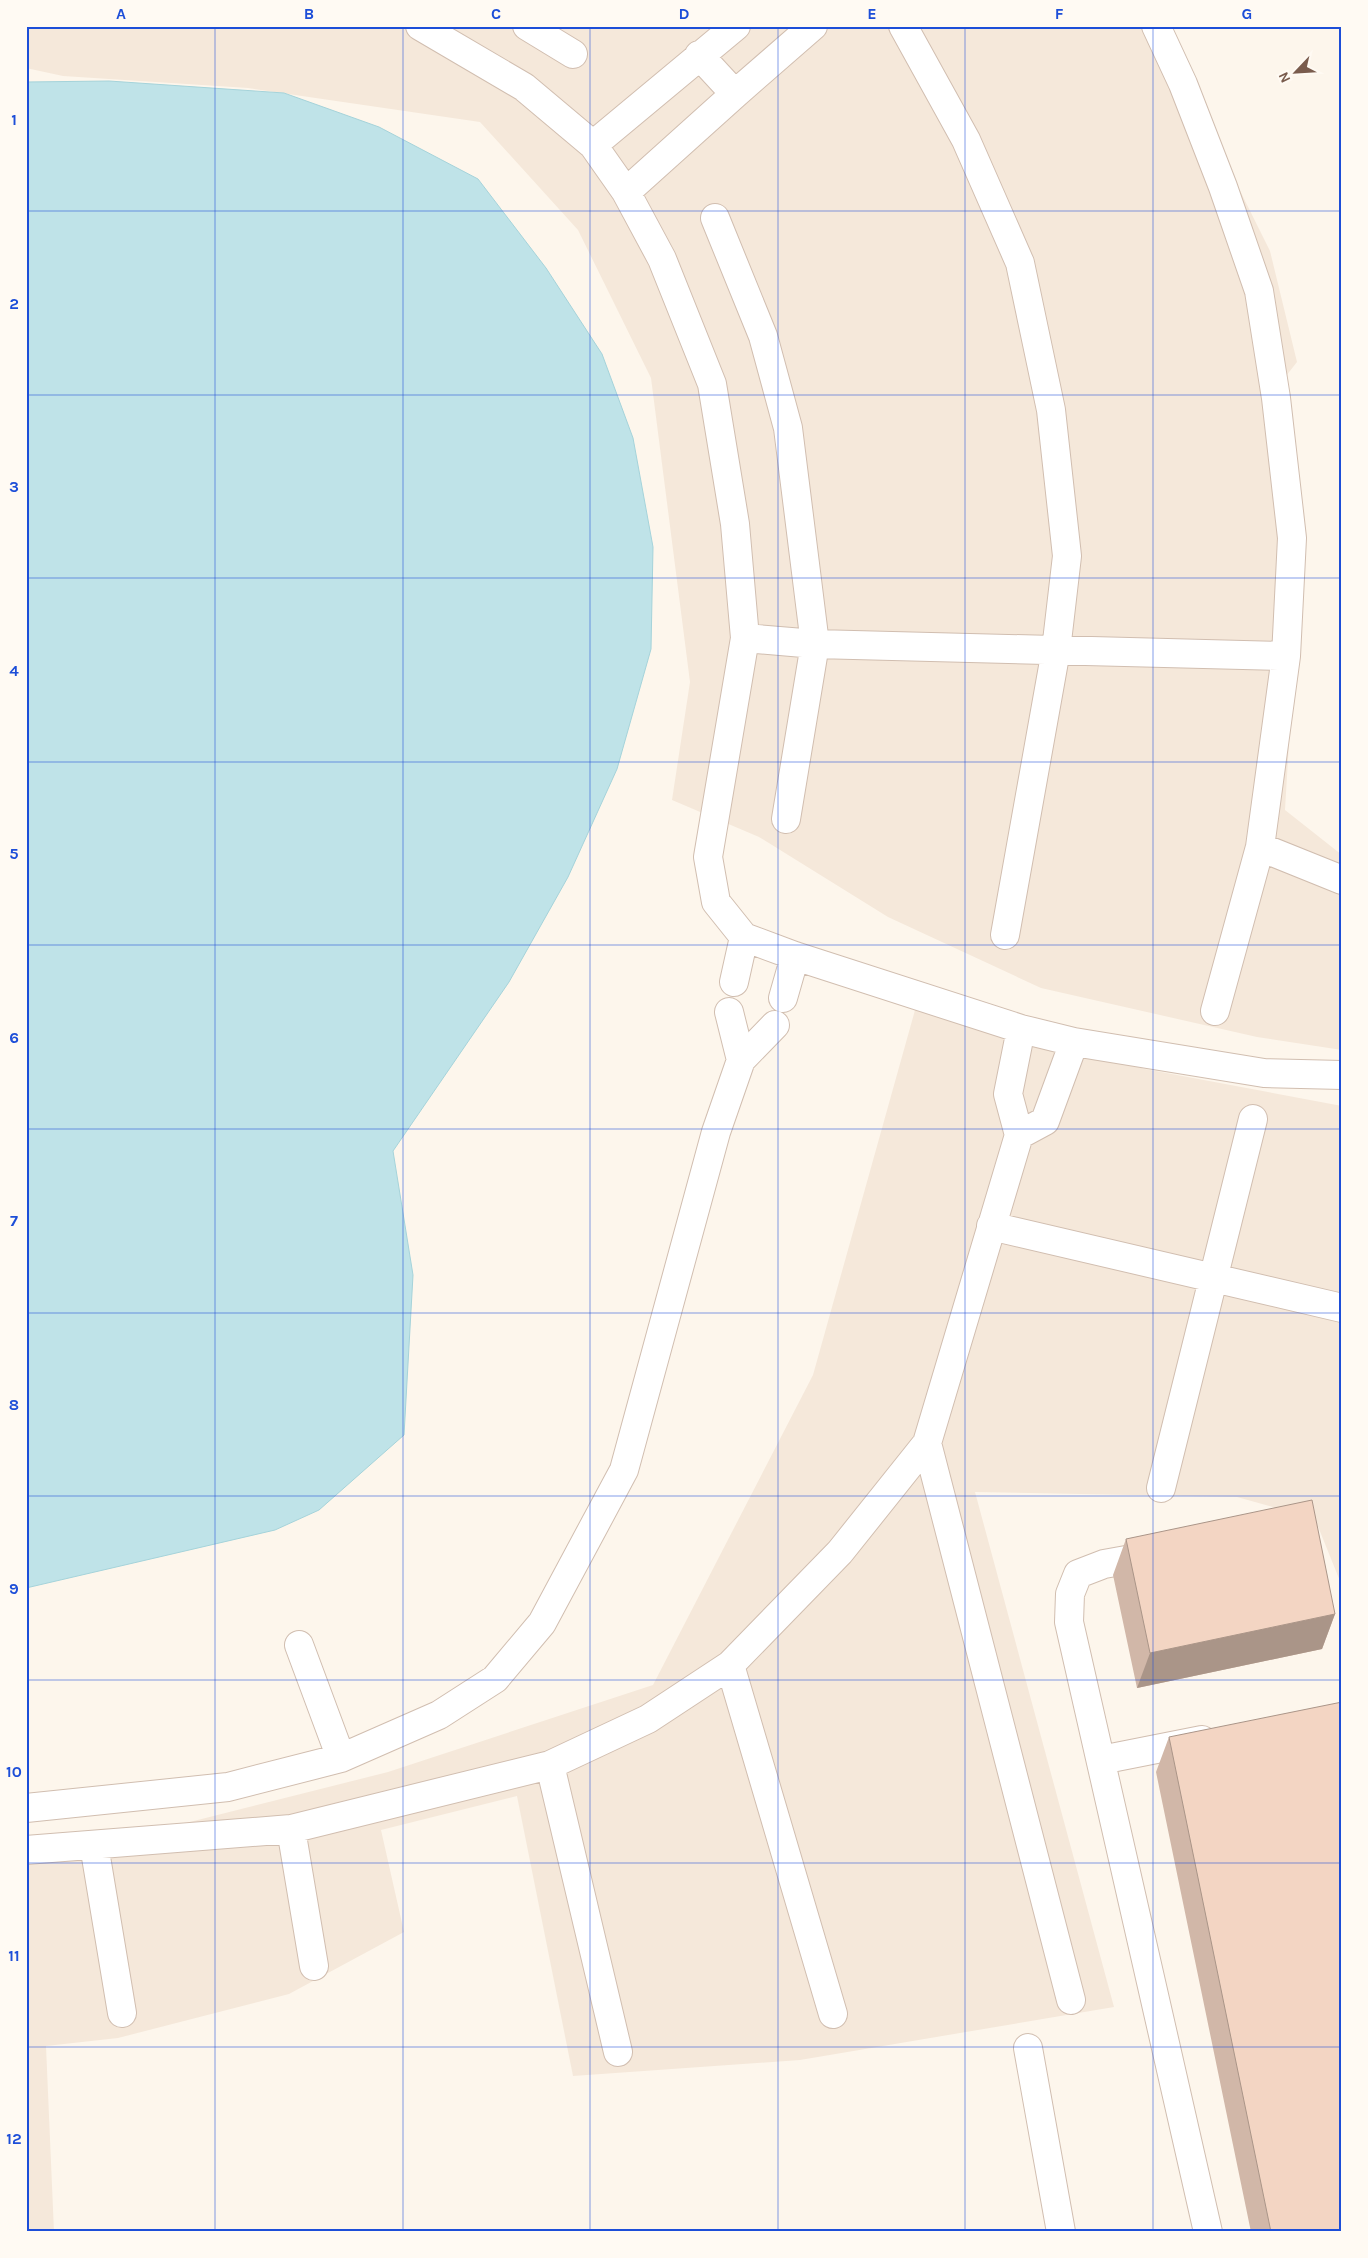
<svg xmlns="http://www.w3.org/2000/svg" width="1368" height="2258" font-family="Karla,sans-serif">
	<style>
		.residential { fill: #f5e8da }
		.water { fill: #bfe3e8; stroke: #a5d3da }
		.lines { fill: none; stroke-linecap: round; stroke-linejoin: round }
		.minor-casing { stroke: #d1beb0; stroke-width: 30 }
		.minor { stroke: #fff; stroke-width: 28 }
		.wall { fill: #d1b7a8 }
		.shaded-wall { fill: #aa9588 }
		.building { fill: #f3d5c3; stroke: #aa9588 }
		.grid { fill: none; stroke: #1d4ed8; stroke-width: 1; stroke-opacity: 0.55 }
		.neatline { fill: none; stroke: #1d4ed8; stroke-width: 2 }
		.grid-label { font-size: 16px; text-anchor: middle; font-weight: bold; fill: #1d4ed8 }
	</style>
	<rect width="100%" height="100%" fill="#fdf6ec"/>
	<path class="residential" d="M26,26H1158L1270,251L1297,362L1271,395L1300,556L1285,810L1342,855V1050L1257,1037L1041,988L888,917L759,837L672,800L690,682L651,378L578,230L480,122L248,88L63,76L26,68Z
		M917,1003L1145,1069L1342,1106V1586L1315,1519L1237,1497L975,1492L1114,2007L800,2060L573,2076L517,1796L381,1830L404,1932L289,1994L118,2038L46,2046L54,2232H26V1841L174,1826L388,1772L653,1685L813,1375Z"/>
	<path class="water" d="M109,81L284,93L379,127L478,179L546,268L602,354L633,438L653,547L651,649L617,769L568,877L509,982L393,1151L413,1275L404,1435L319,1510L275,1530L26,1588V82Z"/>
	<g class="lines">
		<defs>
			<path id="minor" d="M420,26L524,87L593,145L626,192L662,259L712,384L735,524L745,638L708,857L716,902L744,937L795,956L1021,1029L1074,1042L1264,1073L1342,1075
				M527,26L573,54
				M903,26L966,140L1020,263L1051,410L1067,556L1056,650L1005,935
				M1156,26L1183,84L1223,187L1259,291L1276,398L1292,538L1286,656L1260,847L1215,1011
				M699,55L735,94
				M593,145L736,26
				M626,192L735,94L813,26
				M715,218L763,336L788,428L815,644L786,819
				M745,638L815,644L1286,656
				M1260,847L1342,880
				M734,982L744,937
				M783,998L795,956
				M729,1012L741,1060
				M1019,1135L1045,1121L1074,1042
				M991,1226L1342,1308
				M927,1443L1071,2000
				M1161,1488L1253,1119
				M1154,1555L1104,1564L1078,1574L1070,1594L1069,1622L1208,2232
				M299,1645L341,1758
				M730,1665L833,2014
				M1101,1760L1202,1740
				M550,1765L618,2052
				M26,1808L228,1787L341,1758L439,1715L495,1679L542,1623L624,1470L716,1132L741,1060L775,1025
				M291,1829L314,1966
				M94,1845L122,2013
				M26,1850L291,1829L550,1765L648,1719L730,1665L840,1552L927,1443L1019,1135L1008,1094L1021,1029
				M1028,2048L1061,2232"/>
		</defs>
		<use href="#minor" class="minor-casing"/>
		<use href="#minor" class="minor"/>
	</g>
	<path class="wall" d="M1126,1539L1335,1614L1322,1649L1137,1688L1113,1575Z
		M1169,1737L1342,2232H1251L1156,1772Z"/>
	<path class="shaded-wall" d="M1335,1614L1322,1649L1137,1688L1150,1653Z"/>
	<path class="building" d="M1312,1500L1335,1614L1150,1653L1126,1539Z
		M1342,1702V2232H1271L1169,1737Z"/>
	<path class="grid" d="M215,26V2232M403,26V2232M590,26V2232M778,26V2232M965,26V2232M1153,26V2232M26,211H1342M26,395H1342M26,578H1342M26,762H1342M26,945H1342M26,1129H1342M26,1313H1342M26,1496H1342M26,1680H1342M26,1863H1342M26,2047H1342"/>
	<rect width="1368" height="2258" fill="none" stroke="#fffaf3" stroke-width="55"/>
	<g transform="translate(1296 72) rotate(245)" stroke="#fffaf3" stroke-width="4" paint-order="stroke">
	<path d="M0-4L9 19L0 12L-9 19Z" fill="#7a5c4d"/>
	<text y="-8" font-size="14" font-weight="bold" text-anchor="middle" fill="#7a5c4d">N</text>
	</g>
	<rect x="28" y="28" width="1312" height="2202" class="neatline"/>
	<g class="grid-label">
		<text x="121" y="19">A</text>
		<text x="309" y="19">B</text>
		<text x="496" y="19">C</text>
		<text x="684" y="19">D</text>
		<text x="872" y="19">E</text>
		<text x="1059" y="19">F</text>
		<text x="1247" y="19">G</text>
		<text x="14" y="125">1</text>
		<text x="14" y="309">2</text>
		<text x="14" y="492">3</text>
		<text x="14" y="676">4</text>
		<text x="14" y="859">5</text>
		<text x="14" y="1043">6</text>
		<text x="14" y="1226">7</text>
		<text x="14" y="1410">8</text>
		<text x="14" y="1594">9</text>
		<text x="14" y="1777">10</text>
		<text x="14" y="1961">11</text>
		<text x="14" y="2144">12</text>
	</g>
</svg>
